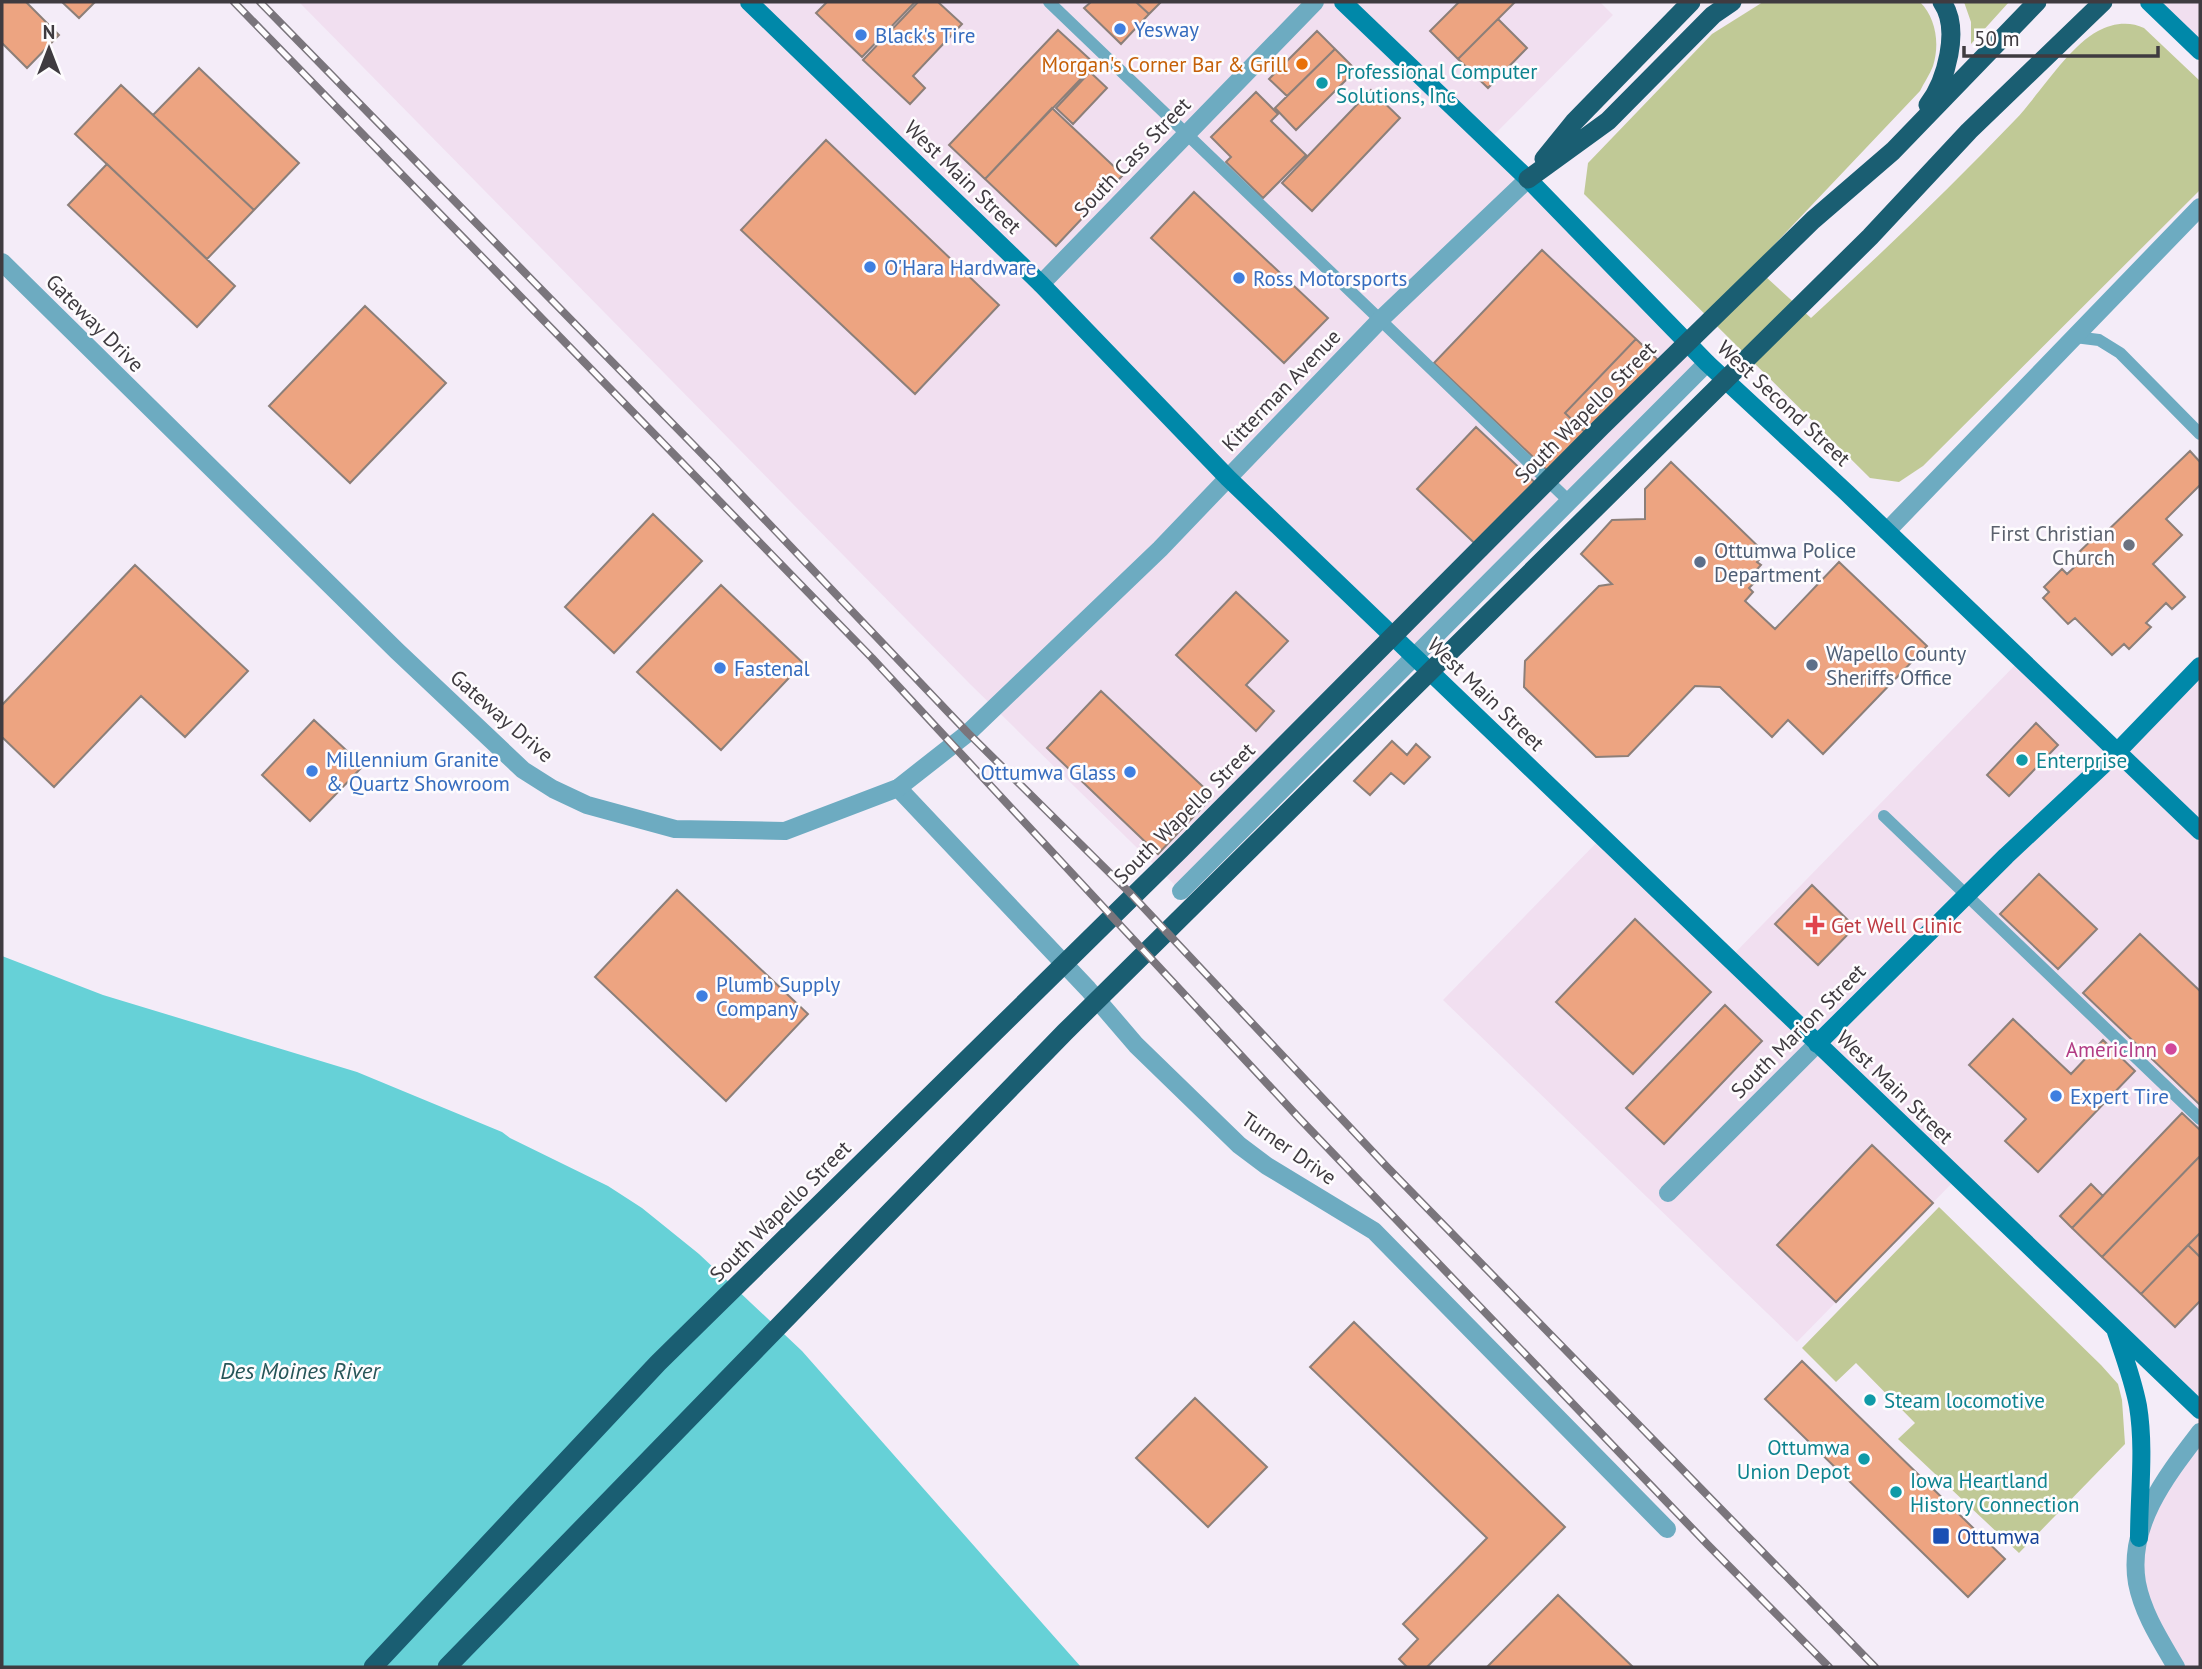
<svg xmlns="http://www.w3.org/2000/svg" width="2202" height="1669" font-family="'PT Sans',sans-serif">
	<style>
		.commercial { fill: #f1dff0 }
		.green { fill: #c0c996 }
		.water { fill: #66d1d7 }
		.building { fill: #eda481; stroke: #8c7f79; stroke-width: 2 }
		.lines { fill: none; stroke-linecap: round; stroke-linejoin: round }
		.service { stroke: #6dabc1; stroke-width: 12 }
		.minor { stroke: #6dabc1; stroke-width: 18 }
		.tertiary { stroke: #6dabc1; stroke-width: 18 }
		.secondary { stroke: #0088a9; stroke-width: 18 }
		.trunk { stroke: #1a5e72; stroke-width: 19 }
		.rail-casing { stroke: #7a757c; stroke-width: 8 }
		.rail { stroke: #fefcfe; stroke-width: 5; stroke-dasharray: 16; stroke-linecap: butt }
		.shop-dot { fill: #3f7fe0; stroke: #fefcfe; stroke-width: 2.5 }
		.food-dot { fill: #e8710a; stroke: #fefcfe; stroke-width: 2.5 }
		.culture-dot { fill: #0f9aa8; stroke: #fefcfe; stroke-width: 2.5 }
		.worship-dot { fill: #6b7280; stroke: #fefcfe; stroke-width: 2.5 }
		.service-dot { fill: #5c6f8a; stroke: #fefcfe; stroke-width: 2.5 }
		.health-dot { fill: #e0444e; stroke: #fefcfe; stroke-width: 2.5 }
		.hotel-dot { fill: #d1479c; stroke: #fefcfe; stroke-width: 2.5 }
		.transit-dot { fill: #1a4fb4; stroke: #fefcfe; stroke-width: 2.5 }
		.labels { text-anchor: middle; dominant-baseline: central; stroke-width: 5; stroke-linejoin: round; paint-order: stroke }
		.shop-label { font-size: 21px; fill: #366cbe; stroke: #fefcfe; text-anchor: start }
		.food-label { font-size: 21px; fill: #c56008; stroke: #fefcfe; text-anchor: end }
		.culture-label { font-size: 21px; fill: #0d838f; stroke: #fefcfe; text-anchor: start }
		.street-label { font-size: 21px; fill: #3f3b40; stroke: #fefcfe }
		.worship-label { font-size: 21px; fill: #5b616d; stroke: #fefcfe; text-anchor: end }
		.service-label { font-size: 21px; fill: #4e5e75; stroke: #fefcfe; text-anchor: start }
		.health-label { font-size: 21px; fill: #be3a42; stroke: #fefcfe; text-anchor: start }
		.hotel-label { font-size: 21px; fill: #b23c85; stroke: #fefcfe; text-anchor: end }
		.transit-label { font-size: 21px; fill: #164399; stroke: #fefcfe; text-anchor: start }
		.water-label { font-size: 23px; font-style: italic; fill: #275659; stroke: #fefcfe }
	</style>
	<rect width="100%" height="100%" fill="#f4ecf8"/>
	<path class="commercial" d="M299,2H1600L1613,15L1488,141L1707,363L1181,891L970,684Z
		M2149,2H2200V51Z
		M2021,659L2117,751L2200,666V1410L1957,1178L1797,1342L1443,1000L1602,837L1729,959Z
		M2200,1434V1667H2176L2144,1608L2139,1538Z"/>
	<path class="green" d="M1763,2H1920C1936,18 1940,44 1933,66C1930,74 1924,83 1920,91L1754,266L1811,318C1881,254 1949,189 2015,120C2039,95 2068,47 2098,31C2112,23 2130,21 2144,28L2200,81V190L1923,466L1899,482L1870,478L1584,194L1588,163L1712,34Z
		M1964,2H2009L1971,44V22Z
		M1939,1207L2101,1365L2118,1384L2122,1400L2125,1444L2019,1553L1898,1439L1915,1423L1856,1363L1836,1382L1802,1348Z"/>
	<path class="water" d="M2,956L103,995L357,1072L502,1132L510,1138L608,1186L642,1208L699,1254L802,1351L1081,1667H2Z"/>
	<path class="building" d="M2,2H26L59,35L27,68L2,43Z
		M62,2H95L79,18Z
		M827,2H915L862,57L816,13Z
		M918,2H938L962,24L913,76L925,88L910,104L863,60Z
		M1091,2H1136L1149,14L1121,44L1084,8Z
		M1136,2H1161L1149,14Z
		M1459,2H1515L1458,59L1430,31Z
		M1498,19L1527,48L1488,88L1458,59Z
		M1058,30L1095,64L985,179L949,145Z
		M1317,31L1335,49L1287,96L1269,79Z
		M1335,49L1356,70L1296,130L1275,108Z
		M199,68L299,163L254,210L153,115Z
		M1090,72L1107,88L1073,124L1056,108Z
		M121,85L254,210L207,259L75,134Z
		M1371,90L1400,118L1312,211L1282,183Z
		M1256,92L1278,114L1271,121L1306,155L1263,198L1226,162L1231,157L1211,137Z
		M1052,108L1123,175L1056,246L985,179Z
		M826,140L999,305L915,394L741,230Z
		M107,164L235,286L197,327L68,205Z
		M1194,192L1328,318L1284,363L1151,238Z
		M1542,250L1636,339L1565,413L1589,436L1552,475L1434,363Z
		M365,306L446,383L350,483L269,406Z
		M1636,339L1660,362L1589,436L1565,413Z
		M1476,427L1545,492L1486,554L1417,489Z
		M2190,451L2200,462V485L2166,519L2182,535L2153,564L2185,597L2172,609L2166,603L2146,623L2151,627L2129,649L2124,644L2112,655L2075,618L2068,624L2043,598L2049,592L2044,587L2062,569L2067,574L2083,559L2078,553L2099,533L2102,536Z
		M1671,462L1765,553L1757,562L1761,565L1752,575L1757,580L1749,588L1753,592L1745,601L1775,629L1839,562L1927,646L1823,754L1788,720L1772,737L1720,687L1695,686L1628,756L1596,757L1524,687L1525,661L1599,586L1612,584L1581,554L1612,520L1645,519V489Z
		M653,514L702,561L614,653L565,607Z
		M135,565L248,671L185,737L141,696L54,787L2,737V705Z
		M721,585L803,663L721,750L637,672Z
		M1236,592L1288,641L1246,685L1274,711L1256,731L1176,655Z
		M1101,691L1213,796L1158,854L1047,748Z
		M314,720L363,766L310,821L262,775Z
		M2036,723L2058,745L2009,796L1987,775Z
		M1392,741L1407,755L1416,744L1430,757L1404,784L1391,773L1370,795L1354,781Z
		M2039,874L2097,929L2058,969L2000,914Z
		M1812,885L1855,927L1818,965L1775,924Z
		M677,890L808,1014L726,1101L595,977Z
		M1635,919L1711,992L1633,1074L1556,1002Z
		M2140,934L2200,991V1105L2083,993Z
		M1725,1005L1762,1041L1664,1144L1626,1108Z
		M2013,1019L2071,1074L2103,1040L2135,1071L2038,1172L2005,1141L2026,1119L1969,1065Z
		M2182,1113L2200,1130V1156L2102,1257L2072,1228Z
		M1872,1145L1933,1203L1836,1302L1777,1245Z
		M2200,1156V1233L2141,1294L2102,1257Z
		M2091,1184L2103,1196L2072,1228L2060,1216Z
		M2200,1233V1257L2188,1245Z
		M2188,1245L2200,1257V1301L2175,1327L2141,1294Z
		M1354,1322L1565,1527L1427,1667H1407L1399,1659L1418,1639L1403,1624L1487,1538L1310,1367Z
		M1802,1361L2005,1559L1968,1597L1765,1399Z
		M1195,1398L1267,1467L1208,1527L1136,1458Z
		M1558,1595L1633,1667H1487Z"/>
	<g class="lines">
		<path class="service" d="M1049,2L1569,501
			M2075,337L2099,340L2120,353L2200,434
			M1884,816L2200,1119"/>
		<path class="minor" d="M1041,284L1315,2
			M1228,478L1380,320L1528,179
			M1887,531L2200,207
			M898,788L1088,989L1136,1045L1239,1145L1267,1166L1374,1231L1667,1529
			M1181,891L1707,363
			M1668,1193L1817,1044"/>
		<path class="tertiary" d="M2,262L397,651L523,770L553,789L587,805L675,829L785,831L898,788L968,733L1160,549L1228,478
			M2176,1667C2161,1641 2143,1614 2137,1583C2127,1525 2167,1475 2200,1432"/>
		<path class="secondary" d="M749,2L1041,284L1228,478L2200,1410
			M1343,2L1528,179L1707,363L1847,493L2200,831
			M2149,2L2200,51
			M1817,1044L2006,856L2117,752L2200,666
			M2116,1332C2124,1356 2133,1380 2138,1406C2145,1449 2139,1494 2139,1538"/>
		<path class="trunk" d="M1928,105C1946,81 1961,29 1942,2
			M1544,159L1574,122L1691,2
			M1528,179L1608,121L1713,15L1732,2
			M373,1667L658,1363L1181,849L1601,427L1813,220L1893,151L2037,2
			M447,1667L1065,1032L1870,237L1969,131L2103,2"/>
		<defs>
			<path id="rail" d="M234,2L872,658L1300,1119L1708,1545L1829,1667
				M260,2L712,464L968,733L1130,893L1387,1167L1875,1667"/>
		</defs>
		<use href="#rail" class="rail-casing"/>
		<use href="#rail" class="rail"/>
	</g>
	<g class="shop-dot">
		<circle cx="1120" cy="29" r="7"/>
		<circle cx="861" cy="35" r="7"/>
		<circle cx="870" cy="267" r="7"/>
		<circle cx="1239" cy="278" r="7"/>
		<circle cx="720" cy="668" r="7"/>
		<circle cx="312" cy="771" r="7"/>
		<circle cx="1130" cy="772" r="7"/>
		<circle cx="702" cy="996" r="7"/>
		<circle cx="2056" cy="1096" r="7"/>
	</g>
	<circle class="food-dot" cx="1302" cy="64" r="7"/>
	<g class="culture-dot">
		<circle cx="1322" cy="83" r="7"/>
		<circle cx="2022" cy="760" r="7"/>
		<circle cx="1870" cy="1400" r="7"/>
		<circle cx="1864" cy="1459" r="7"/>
		<circle cx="1896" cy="1492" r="7"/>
	</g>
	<circle class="worship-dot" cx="2129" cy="545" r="7"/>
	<g class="service-dot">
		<circle cx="1700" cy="562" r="7"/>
		<circle cx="1812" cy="665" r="7"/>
	</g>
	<path class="health-dot" d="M1811.5 914.5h7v7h7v7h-7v7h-7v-7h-7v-7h7z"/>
	<circle class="hotel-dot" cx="2171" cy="1049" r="7"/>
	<rect class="transit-dot" x="1932" y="1527" width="18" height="18" rx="3.5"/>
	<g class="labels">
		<g class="shop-label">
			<text x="1134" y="29">Yesway</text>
			<text x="875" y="35">Black's Tire</text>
			<text x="884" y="267">O'Hara Hardware</text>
			<text x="1253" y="278">Ross Motorsports</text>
			<text x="734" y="668">Fastenal</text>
			<text x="326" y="759">Millennium Granite<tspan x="326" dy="24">&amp; Quartz Showroom</tspan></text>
			<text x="1116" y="772" text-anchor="end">Ottumwa Glass</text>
			<text x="716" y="984">Plumb Supply<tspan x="716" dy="24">Company</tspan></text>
			<text x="2070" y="1096">Expert Tire</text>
		</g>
		<g class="food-label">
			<text x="1288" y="64">Morgan's Corner Bar &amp; Grill</text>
		</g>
		<g class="culture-label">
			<text x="1336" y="71">Professional Computer<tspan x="1336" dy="24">Solutions, Inc</tspan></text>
			<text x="2036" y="760">Enterprise</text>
			<text x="1884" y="1400">Steam locomotive</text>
			<text x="1850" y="1447" text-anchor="end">Ottumwa<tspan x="1850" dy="24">Union Depot</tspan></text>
			<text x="1910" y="1480">Iowa Heartland<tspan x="1910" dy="24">History Connection</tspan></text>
		</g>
		<g class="street-label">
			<text transform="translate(1132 157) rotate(-46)">South Cass Street</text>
			<text transform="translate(963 177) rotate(44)">West Main Street</text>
			<text transform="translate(95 323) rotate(45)">Gateway Drive</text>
			<text transform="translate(1281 390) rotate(-46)">Kitterman Avenue</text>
			<text transform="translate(1784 403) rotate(43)">West Second Street</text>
			<text transform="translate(1585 412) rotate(-45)">South Wapello Street</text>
			<text transform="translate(1486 694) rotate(44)">West Main Street</text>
			<text transform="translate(502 716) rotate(41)">Gateway Drive</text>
			<text transform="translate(1184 813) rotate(-45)">South Wapello Street</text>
			<text transform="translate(1798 1031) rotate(-45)">South Marion Street</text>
			<text transform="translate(1895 1087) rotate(44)">West Main Street</text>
			<text transform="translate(1289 1148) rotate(35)">Turner Drive</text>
			<text transform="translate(780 1211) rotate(-45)">South Wapello Street</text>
		</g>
		<g class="worship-label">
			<text x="2115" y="533">First Christian<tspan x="2115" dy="24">Church</tspan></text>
		</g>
		<g class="service-label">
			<text x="1714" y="550">Ottumwa Police<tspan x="1714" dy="24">Department</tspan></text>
			<text x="1826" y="653">Wapello County<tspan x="1826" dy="24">Sheriffs Office</tspan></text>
		</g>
		<g class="health-label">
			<text x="1831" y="925">Get Well Clinic</text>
		</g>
		<g class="hotel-label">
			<text x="2157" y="1049">AmericInn</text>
		</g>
		<g class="transit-label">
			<text x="1957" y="1536">Ottumwa</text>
		</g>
		<g class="water-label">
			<text x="300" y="1370">Des Moines River</text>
		</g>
	</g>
	<rect width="2202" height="1669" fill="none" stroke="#3f3b40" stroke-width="7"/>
	<g transform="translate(49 49)" stroke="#fefcfe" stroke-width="5" paint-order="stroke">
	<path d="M0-5L12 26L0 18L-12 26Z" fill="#3f3b40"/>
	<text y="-10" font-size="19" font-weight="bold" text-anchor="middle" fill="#3f3b40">N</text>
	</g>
	<path d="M1964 46v10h194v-10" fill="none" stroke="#3f3b40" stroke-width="3.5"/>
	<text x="1974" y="46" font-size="21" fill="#3f3b40" stroke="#fefcfe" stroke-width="5" paint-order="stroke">50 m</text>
</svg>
